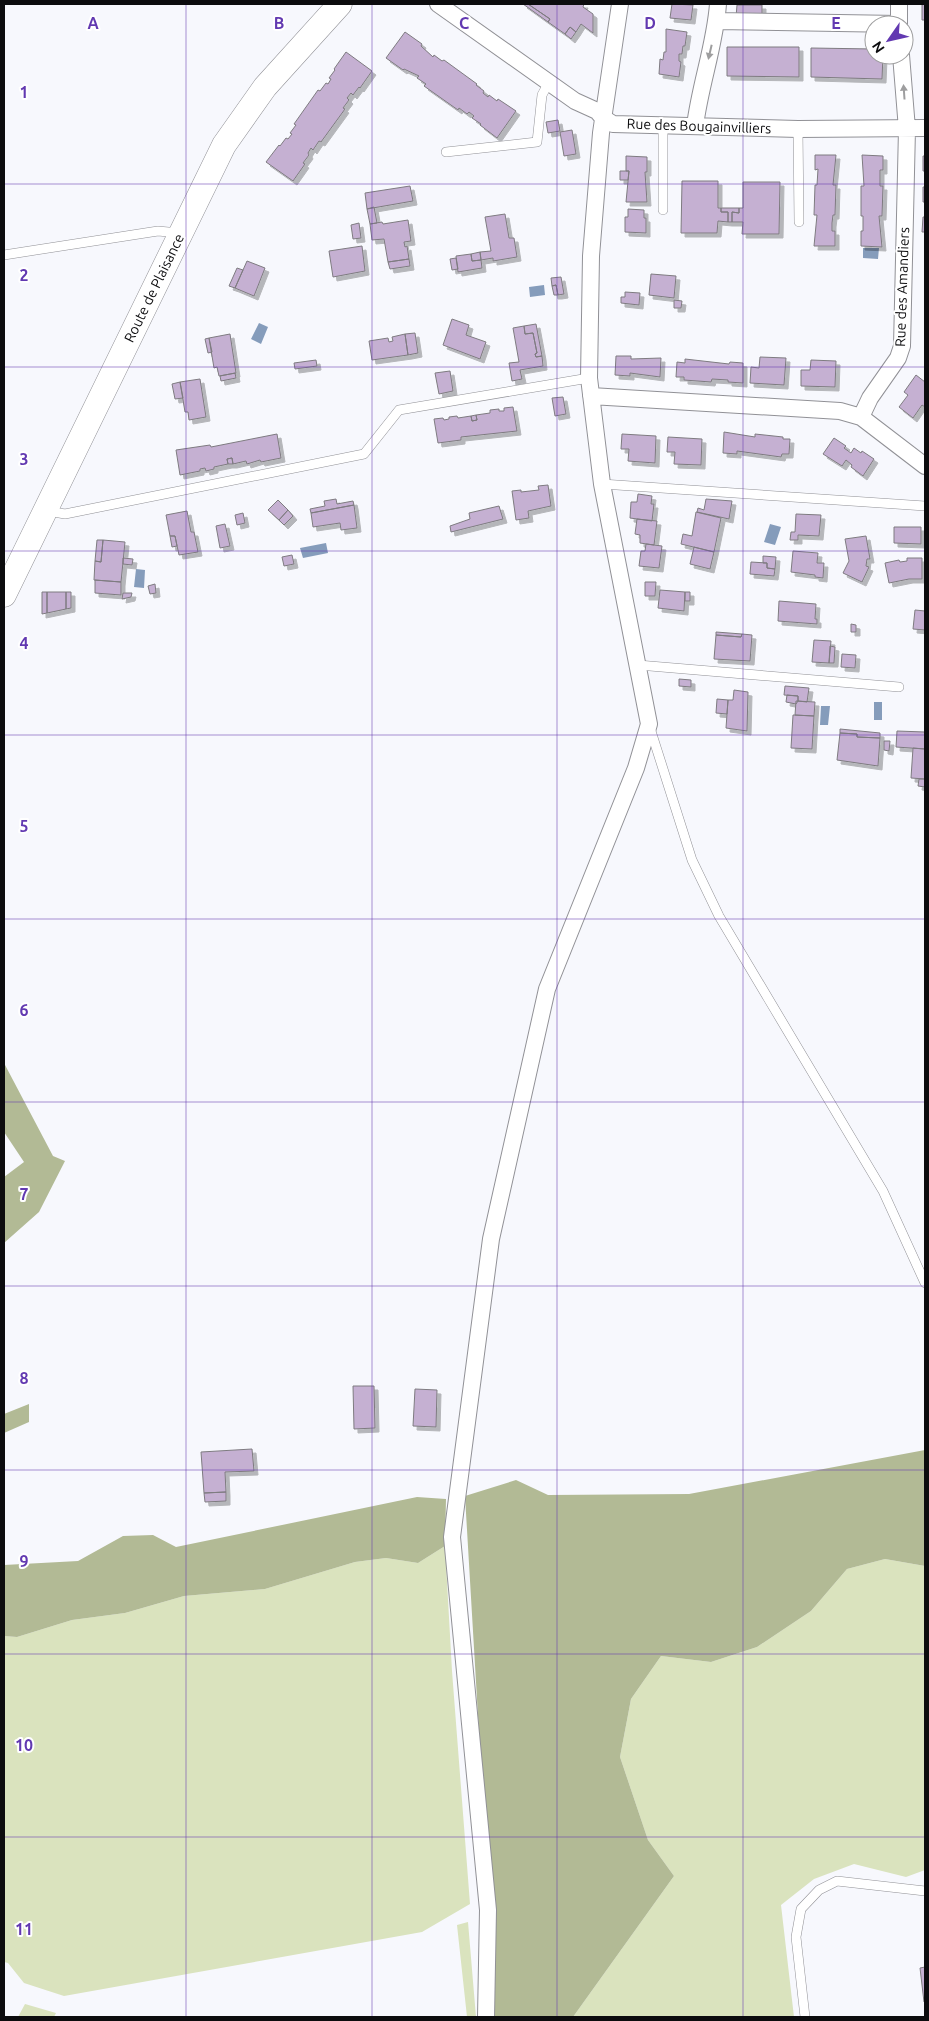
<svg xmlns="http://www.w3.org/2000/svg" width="929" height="2021" font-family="Ubuntu,sans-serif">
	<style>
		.green { fill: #dae3be }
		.forest { fill: #b2ba95 }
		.water { fill: #859cbb }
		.building { fill: #c5b0d2; stroke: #7e7b80; filter: url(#shadow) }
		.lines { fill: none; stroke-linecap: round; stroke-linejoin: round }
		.lane-casing { stroke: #919196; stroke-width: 10 }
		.street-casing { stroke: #919196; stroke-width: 18 }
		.secondary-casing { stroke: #919196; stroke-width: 25 }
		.lane { stroke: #fff; stroke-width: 9 }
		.street { stroke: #fff; stroke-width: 16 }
		.secondary { stroke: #fff; stroke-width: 24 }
		.oneway { fill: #9e9e9f }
		.grid { fill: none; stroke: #6239b1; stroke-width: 1; stroke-opacity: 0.55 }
		.labels { text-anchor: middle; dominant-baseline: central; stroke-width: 4; stroke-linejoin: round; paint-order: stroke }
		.street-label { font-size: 14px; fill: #0c0c0e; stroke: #fff }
		.grid-label { font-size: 16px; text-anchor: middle; font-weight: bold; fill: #6239b1; stroke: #fff; stroke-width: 4; stroke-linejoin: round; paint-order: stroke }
	</style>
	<defs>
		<filter id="shadow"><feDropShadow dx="4" dy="4" stdDeviation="0" flood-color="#0004"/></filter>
	</defs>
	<rect width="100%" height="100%" fill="#f7f8fd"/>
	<path class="green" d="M445,1546L452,1671L470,1904L422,1932L64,1996L24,1983L8,1963L4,1962V1636L17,1637L72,1620L125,1613L184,1596L265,1589L355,1562L386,1558L418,1563Z
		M885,1559L925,1566V1870L906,1877L854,1864L814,1879L781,1905L794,2017H573L674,1876L648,1840L620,1757L631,1699L661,1656L711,1662L757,1647L811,1611L847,1569Z
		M468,1922L476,2017H467L457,1925Z
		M25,2004L56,2013L54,2017H18Z"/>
	<path class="forest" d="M4,1063L53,1156L65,1161L39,1212L4,1243V1177L24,1162L4,1132Z
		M29,1404V1422L4,1433V1414Z
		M925,1450V1566L885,1559L847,1569L811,1611L757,1647L711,1662L661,1656L631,1699L620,1757L648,1840L674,1876L573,2017H491L487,1868L465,1496L516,1480L548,1495L689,1494Z
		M417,1497L446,1499L445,1546L418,1563L386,1558L355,1562L265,1589L184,1596L125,1613L72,1620L17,1637L4,1636V1565L78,1561L123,1536L153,1535L176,1547Z"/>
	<path class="water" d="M879,248L878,259L863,258V248Z
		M544,285L545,295L530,297L529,287Z
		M259,323L268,327L261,344L251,339Z
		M770,524L781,527L775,545L764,542Z
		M326,543L328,553L303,558L300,548Z
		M136,569L145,570L144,588L134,587Z
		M874,702H882V720H874Z
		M821,706H830L828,725H820Z"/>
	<path class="building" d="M523,4H528L550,19L548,22Z
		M528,4H584L583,7L593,14V33L581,24L576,32L570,27L565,34L548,22L550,19Z
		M672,4L693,5L691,20L670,18Z
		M925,4V20H922V5Z
		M737,5H762V17H736Z
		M570,27L576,32L571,39L565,34Z
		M666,29L687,32L685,46H683L682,54H679V61L681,62L679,77L659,74L660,59L663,60L664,52H666Z
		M405,32L422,44L421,46L433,57L434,55L442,61L444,60L477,84L476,85L484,91L483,93L488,97L489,95L497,101L498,99L516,111L497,138L480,125L481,124L472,118L474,116L469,112L467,114L459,108L458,110L424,86L426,84L417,78L419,76L404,69L403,70L386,58Z
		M727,47H799V77L727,76Z
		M811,48L874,49V55H883L882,79L811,77Z
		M346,52L372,71L360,88L359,87L353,95L351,93L347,98L349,100L343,108L345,109L321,142L319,141L313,150L311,148L308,153L309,155L303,163L305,164L293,181L266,162L279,145L280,146L286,138L288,139L292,134L290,133L296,125L294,124L318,90L320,91L326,83L328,84L331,79L329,78L335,70L334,69Z
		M558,120L560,131L548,133L546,122Z
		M572,130L576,154L564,156L560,132Z
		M815,155H836L833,185H836L835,215H833L832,223V231H835V246H814L817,215H814L815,185H817L818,169L815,170Z
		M862,155L883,156V170H880V186H883L882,216H879L882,247L861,246V231H863V216H861V186H864Z
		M626,156L647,157V172H645L647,202H626L629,171H626Z
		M923,156H925V171H923Z
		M620,171H629L628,180H620Z
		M682,181H718V208H721V212H728V222L718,221L717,233H681Z
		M743,182H780L779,234H742L743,222H732V212L739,213V208H743Z
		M410,186L413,201L367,209L365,193Z
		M923,187H925V202H923Z
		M374,207L377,223L370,224L367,209Z
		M721,208H739V213L732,212V222H728V212H721Z
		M628,209L644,210V218H646V233L625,232V217H628Z
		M925,209V232H922L923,217H925Z
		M505,214L509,238H514L517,257L493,261V258L481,260L480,252L491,251L485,217Z
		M408,220L411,241L404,242L405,247L407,246L409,259L388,262L384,239L372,240L370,224L382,222L383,224Z
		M359,223L361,238L353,239L351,225Z
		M362,246L365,271L333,277L329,251Z
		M480,252L481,260L472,261L471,254Z
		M471,254L472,261L481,260L482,268L458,272L456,256Z
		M456,258L458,269L452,270L450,259Z
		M409,259L410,266L390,269L388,262Z
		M247,261L265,268L254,296L235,288Z
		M237,268L243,270L235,288L229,286Z
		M651,274L676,276L674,298L649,295Z
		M561,277L564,294L558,295L556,285L552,286L551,278Z
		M556,285L558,295H554L552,286Z
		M625,292L640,293L639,305L621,303V297H625Z
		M674,300L682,301L681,308H674Z
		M452,319L469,325L466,335L486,342L480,359L443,345Z
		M536,324L542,356L536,357L535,354L537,353L533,333L525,334L524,326Z
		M524,326L525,334L533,333L537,353L535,354L536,357L542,356L543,366L520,370L522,379L512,381L509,363L519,362L513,328Z
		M415,333L418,353L408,355L405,334Z
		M230,334L236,373L219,376L217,367L214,368L209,338Z
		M405,334L408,355L372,360L369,341L388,338L389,342L393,341L392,337Z
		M209,338L212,352L208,353L205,339Z
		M616,356H631V359L661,358L660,377L630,373V376L615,375Z
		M760,357L786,358L784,385L750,383L751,367L759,368Z
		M685,359L729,364L730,362L743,363V383L728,382V380L712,379L711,382L684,380V377H676L677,362L685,363Z
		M316,360L317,366L295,369L294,363Z
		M811,360L836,361L835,387L801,386V370H810Z
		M450,371L453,391L439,394L435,373Z
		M235,373L236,378L221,381L220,376Z
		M916,375L925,382V407L922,405L913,418L899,407L908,395L904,392Z
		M200,379L206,417L189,420L188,412H185L180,382Z
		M180,382L183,398L175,399L172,384Z
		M563,397L566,414L555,416L552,398Z
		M513,407L517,431L461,437V440L438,443L434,419L443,418L444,420L449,419V417L457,416L458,418L471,416L472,421L477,420L476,415L490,413V410L499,409V411H504V408Z
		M476,415L477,420L472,421L471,416Z
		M724,432L755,437V434L783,437V439H790L789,454H782L781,457L737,451V454L723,453Z
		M277,434L281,458L261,462L260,460L247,464L246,461L233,464L232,458L227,459L228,464L214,467V469L206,471L205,468L200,469V471L180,475L176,450L210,445L211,447Z
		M622,434L656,436L655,463L628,461L629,449H621Z
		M668,437L702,439L701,465L674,464L675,452H667Z
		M834,438L846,446L844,448L851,453L854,448L861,453L862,451L874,459L863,476L851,467L852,465L846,460L842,466L823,454Z
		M232,458L233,464H228L227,459Z
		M548,485L551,506L528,511L529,518L516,520L512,491L521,490V492L539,490L538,486Z
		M638,494L652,496L651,504H654L652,521L630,518L631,502H637Z
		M336,499L337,504L353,501L354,505L311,513L310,509L325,506L324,501Z
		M706,499L732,501L729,519L697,512L698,508L704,510Z
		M278,500L288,510L279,520L268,510Z
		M354,505L357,528L341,530L340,523L313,527L311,513Z
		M499,506L503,519L451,532L450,526L470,519L469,513Z
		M288,510L293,516L284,525L279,520Z
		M187,511L191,532H194L198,552L179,555L175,536H170L166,515Z
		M696,512L721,518L714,552L681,544L683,534L692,536Z
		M243,513L245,523L237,525L235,515Z
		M796,514L821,515L819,536L798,535V540H790L791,532H795Z
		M637,519L657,521L654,545L640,543V535L635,534Z
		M225,524L230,546L220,548L216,526Z
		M894,527H921V544L894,543Z
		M170,536H175L177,546L172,547Z
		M866,536L870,559H867L866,566L869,567L862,582L843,573L849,561L845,539Z
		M97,540H103L101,562L95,561Z
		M103,540L125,542L121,582L94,580L95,561L101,562Z
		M646,544L662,546L659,568L639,566L641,551H645Z
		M694,547L714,552L710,569L690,564Z
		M793,551L818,553L817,563H824L823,578L815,577V575L791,572Z
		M292,555L294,564L284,566L282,557Z
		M763,556L776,557L775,569L767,568V563H763Z
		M123,558L133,559L132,565L123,564Z
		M907,558H922V579H909L889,583L885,563L899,560L900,562L907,561Z
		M751,562L767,563V568L775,569L774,576L750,574Z
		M95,580L121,582V595L95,593Z
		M645,582H656L655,596H645Z
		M155,584L156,593L150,594L148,586Z
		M660,590L685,592L684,611L658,608Z
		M42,592H47V613L42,614Z
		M47,592H66V609L47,613Z
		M66,592H71V608L66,609Z
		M685,592H690V601H685Z
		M123,593H132L131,597L122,599Z
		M779,601L816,604L815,619H817V624L778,621Z
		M915,610L925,611V630L913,629Z
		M851,624L856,625V632H851Z
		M716,632L742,634L741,637L716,635Z
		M742,634L752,635L750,661L714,659L716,635L741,637Z
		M814,640L831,641L829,663L812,662Z
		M830,646L835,647L834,663H829Z
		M842,654L856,655L855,668L841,667Z
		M679,679L691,680V687L679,686Z
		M785,686L809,688L807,702L798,701V696L784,695Z
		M734,690L748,692L747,731L726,728L728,700H733Z
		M787,695L798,696V701L796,704L786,702Z
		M717,699L728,700L727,714L716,713Z
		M796,701L815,702L814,716L795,715Z
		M793,715L814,716L812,749L791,748Z
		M840,729L880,733V738L857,737V734L840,733Z
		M897,731L925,732V749L896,747Z
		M840,733L857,734V737L880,738L878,766L837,760Z
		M884,741H890L889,751L884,750Z
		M913,748L925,749V779L911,778Z
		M919,779H925V787L918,786Z
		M353,1386H374L375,1428L354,1429Z
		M415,1389L437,1390L436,1427L413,1426Z
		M252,1449L254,1471L225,1472L226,1492L204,1493L201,1452Z
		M226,1492V1501L205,1502L204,1493Z
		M925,1967V2002H924L920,1968Z"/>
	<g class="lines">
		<defs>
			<path id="lane" d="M663,125V210
				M798,129L799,222
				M446,152L537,142L542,95L549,82
				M4,255L158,231L179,233
				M602,484L925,506
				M48,511L65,514L364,454L399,410L589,378
				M638,665L899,687
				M650,728L692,860L719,916L883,1191L925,1283
				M805,2017L796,1937L801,1909L819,1890L837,1881L925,1891"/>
			<path id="street" d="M438,4L575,101L597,111L602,117L613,124L798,129L925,128
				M899,4V25
				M717,21L899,24
				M695,126C700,85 715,45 718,4
				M591,396L840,411L861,417L870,398L898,358L902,346L907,129L901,55
				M861,417L925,466
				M486,2017L488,1910L452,1537L491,1239L547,989L636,768L649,724L602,484L589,378L591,256L601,133L620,4"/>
			<path id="secondary" d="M4,595L224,145L265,87L340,4"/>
		</defs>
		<use href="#lane" class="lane-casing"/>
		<use href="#street" class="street-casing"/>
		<use href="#secondary" class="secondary-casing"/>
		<use href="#lane" class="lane"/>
		<use href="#street" class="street"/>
		<use href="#secondary" class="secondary"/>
	</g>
	<defs><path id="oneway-solid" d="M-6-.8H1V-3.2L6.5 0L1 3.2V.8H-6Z" transform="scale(1.25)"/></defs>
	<g class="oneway">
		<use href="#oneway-solid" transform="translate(710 52) rotate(103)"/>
		<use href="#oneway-solid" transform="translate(904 92) rotate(-94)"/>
	</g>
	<path class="grid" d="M186,4V2017M372,4V2017M557,4V2017M743,4V2017M4,184H925M4,367H925M4,551H925M4,735H925M4,919H925M4,1102H925M4,1286H925M4,1470H925M4,1654H925M4,1837H925"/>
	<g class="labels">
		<g class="street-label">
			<text transform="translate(699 126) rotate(2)">Rue des Bougainvilliers</text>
			<text transform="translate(902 287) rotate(-88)">Rue des Amandiers</text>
			<text transform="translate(154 288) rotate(-64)">Route de Plaisance</text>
		</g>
	</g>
	<g class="grid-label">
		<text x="93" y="29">A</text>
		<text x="279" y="29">B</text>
		<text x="464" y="29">C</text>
		<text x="650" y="29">D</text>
		<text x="836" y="29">E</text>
		<text x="24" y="98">1</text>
		<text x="24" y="281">2</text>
		<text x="24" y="465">3</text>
		<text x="24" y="649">4</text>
		<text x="24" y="832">5</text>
		<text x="24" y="1016">6</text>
		<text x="24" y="1200">7</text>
		<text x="24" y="1384">8</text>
		<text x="24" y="1567">9</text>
		<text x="24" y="1751">10</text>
		<text x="24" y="1935">11</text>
	</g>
	<rect width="929" height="2021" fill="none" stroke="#0c0c0e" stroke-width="10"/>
	<g transform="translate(889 40) rotate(236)"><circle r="24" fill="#ffffff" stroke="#9e9e9f"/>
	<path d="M0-4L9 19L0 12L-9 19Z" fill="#6239b1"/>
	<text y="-8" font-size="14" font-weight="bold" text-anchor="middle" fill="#0c0c0e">N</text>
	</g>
</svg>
